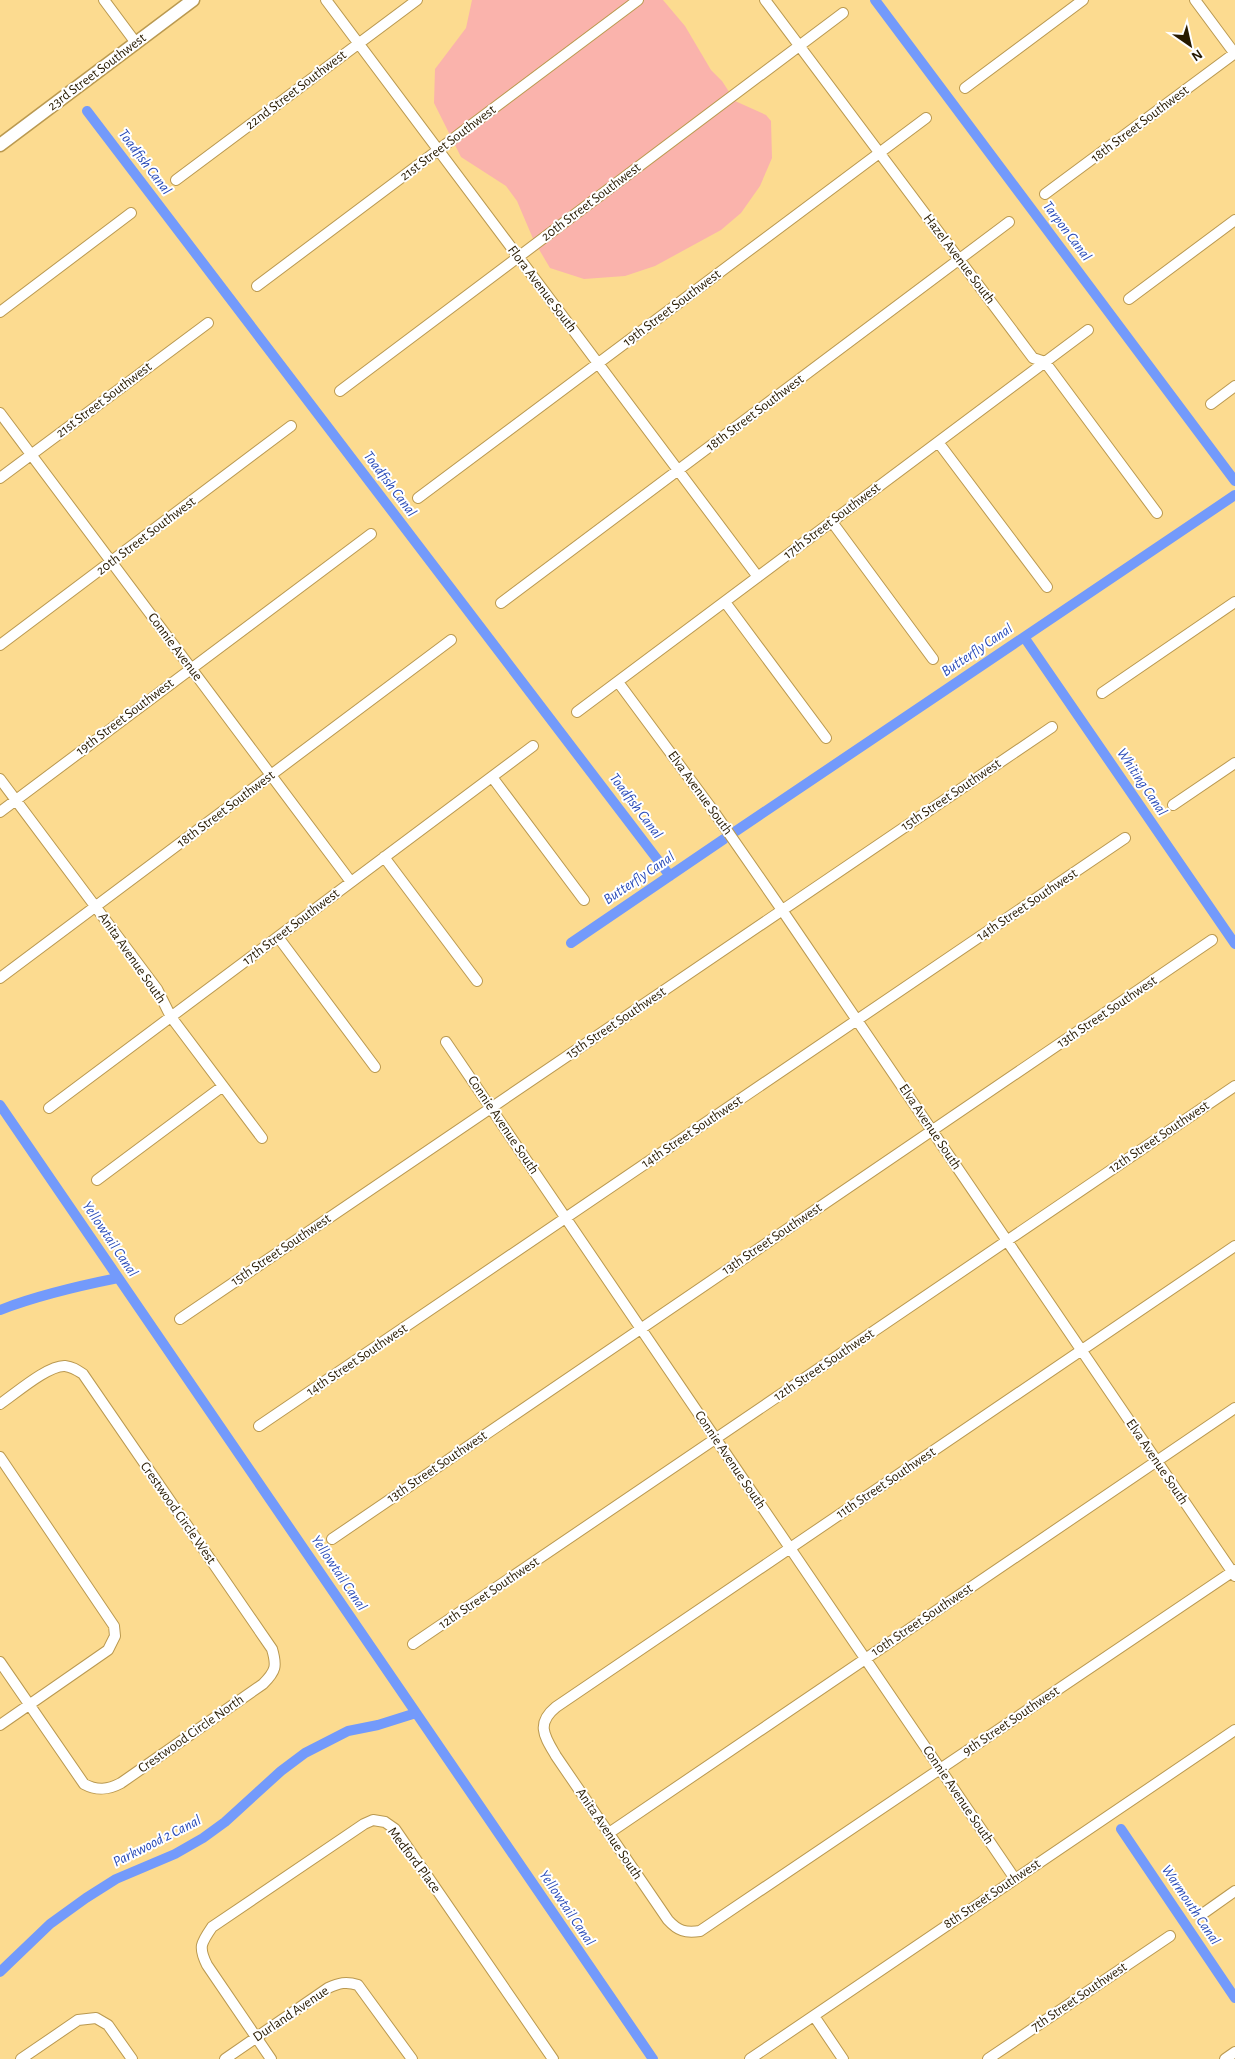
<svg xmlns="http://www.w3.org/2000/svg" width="1235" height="2059" font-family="'Alegreya Sans',sans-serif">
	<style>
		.green { fill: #fab3ac }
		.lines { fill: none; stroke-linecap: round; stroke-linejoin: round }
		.canal { stroke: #739afb; stroke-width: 10 }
		.minor-casing { stroke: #ba9950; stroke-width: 12 }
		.tertiary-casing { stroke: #ba9950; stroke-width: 15 }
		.minor { stroke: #fff; stroke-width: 10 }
		.tertiary { stroke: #fff; stroke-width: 12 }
		.labels { text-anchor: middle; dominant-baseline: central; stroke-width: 4; stroke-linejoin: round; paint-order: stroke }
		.street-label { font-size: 14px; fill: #271a00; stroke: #fff }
		.water-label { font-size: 15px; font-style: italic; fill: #284ab8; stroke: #fff }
	</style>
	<rect width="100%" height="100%" fill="#fcdb90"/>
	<path class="green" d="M472,0H663L685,26L711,70L722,81L735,101L766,115L771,121L772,158L760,186L741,213L721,230L655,266L625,276L584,279L550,268L534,241L517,201L506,186L461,157L434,103L435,69L466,28Z"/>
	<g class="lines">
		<path class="canal" d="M875,0L1235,481
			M87,111L670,876
			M1024,637L1235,944
			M736,831L1235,495
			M571,943L724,839
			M0,1105L653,2059
			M0,1310C38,1295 78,1286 118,1278
			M1121,1829L1235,1998
			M0,1972L50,1924L86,1898L116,1879L175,1854L203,1838L225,1822L281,1771L305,1753L348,1731L378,1725L416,1713"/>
		<defs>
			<path id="minor" d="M104,0L136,43
				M326,0L758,577
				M765,0L1033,358L1045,362L1157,513
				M1195,0L1235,54
				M965,88L1083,0
				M176,180L417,0
				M1045,194L1235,53
				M257,286L638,0
				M1129,299L1235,220
				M0,312L131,213
				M340,391L843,13
				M1211,404L1235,386
				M0,413L351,882
				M938,442L1047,587
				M0,478L208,323
				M418,498L926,118
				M832,522L933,659
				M725,602L826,738
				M501,603L1009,222
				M0,645L291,426
				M618,682L712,809L782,910L1235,1576
				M1102,693L1235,602
				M577,712L1088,330
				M492,777L584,900
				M0,779L157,989L171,1017L262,1138
				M1173,805L1235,763
				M0,812L371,534
				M384,857L477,981
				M278,937L375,1067
				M0,978L451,640
				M446,1042L1015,1879
				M49,1108L533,746
				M97,1180L223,1086
				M1235,1246L556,1707C535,1724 545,1737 556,1756L668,1920C678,1931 685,1933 700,1931L1235,1570
				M180,1319L1052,727
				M0,1404C15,1394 48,1365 65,1366C73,1367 77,1370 83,1374L272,1649C277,1666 276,1671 263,1684L121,1783C108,1790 97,1791 84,1784L0,1662
				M259,1426L1125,838
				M0,1457L114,1626L115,1636L108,1650L0,1725
				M332,1539L1212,940
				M413,1644L1235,1086
				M609,1833L1235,1408
				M1201,1915L1235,1891
				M814,2016L843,2059
				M21,2059L78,2020L96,2018L108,2025L132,2059
				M225,2059L328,1988C339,1983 346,1981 358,1985L412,2059
				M271,2059L207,1965C198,1947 201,1943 212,1927L364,1824L373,1820L385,1822L395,1829L553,2059
				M750,2059L1235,1730
				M988,2059L1170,1936
				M1225,2059L1235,2052"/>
			<path id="tertiary" d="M0,145L193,0"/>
		</defs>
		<use href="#minor" class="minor-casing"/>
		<use href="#tertiary" class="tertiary-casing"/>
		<use href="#minor" class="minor"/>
		<use href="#tertiary" class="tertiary"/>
	</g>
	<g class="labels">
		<g class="street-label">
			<text transform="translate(97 72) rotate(-37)">23rd Street Southwest</text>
			<text transform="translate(296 90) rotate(-37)">22nd Street Southwest</text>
			<text transform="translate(1140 124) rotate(-37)">18th Street Southwest</text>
			<text transform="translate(448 143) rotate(-37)">21st Street Southwest</text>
			<text transform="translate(591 202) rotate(-37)">20th Street Southwest</text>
			<text transform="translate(959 259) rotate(53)">Hazel Avenue South</text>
			<text transform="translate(542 289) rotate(53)">Flora Avenue South</text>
			<text transform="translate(672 308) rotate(-37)">19th Street Southwest</text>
			<text transform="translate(104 400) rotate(-37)">21st Street Southwest</text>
			<text transform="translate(755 413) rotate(-37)">18th Street Southwest</text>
			<text transform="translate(832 521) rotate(-37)">17th Street Southwest</text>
			<text transform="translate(146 536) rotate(-37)">20th Street Southwest</text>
			<text transform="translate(175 647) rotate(53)">Connie Avenue</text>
			<text transform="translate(125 717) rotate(-37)">19th Street Southwest</text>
			<text transform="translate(700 793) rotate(54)">Elva Avenue South</text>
			<text transform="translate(951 795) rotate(-34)">15th Street Southwest</text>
			<text transform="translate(226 809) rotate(-37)">18th Street Southwest</text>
			<text transform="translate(1027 905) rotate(-34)">14th Street Southwest</text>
			<text transform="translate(291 927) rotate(-37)">17th Street Southwest</text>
			<text transform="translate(132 958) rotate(55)">Anita Avenue South</text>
			<text transform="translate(1107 1012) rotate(-34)">13th Street Southwest</text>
			<text transform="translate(616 1023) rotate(-34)">15th Street Southwest</text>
			<text transform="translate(503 1125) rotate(56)">Connie Avenue South</text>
			<text transform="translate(930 1127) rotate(56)">Elva Avenue South</text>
			<text transform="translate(692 1132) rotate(-34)">14th Street Southwest</text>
			<text transform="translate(1159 1137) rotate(-34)">12th Street Southwest</text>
			<text transform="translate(772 1239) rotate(-34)">13th Street Southwest</text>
			<text transform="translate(281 1250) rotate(-34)">15th Street Southwest</text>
			<text transform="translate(357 1360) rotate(-34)">14th Street Southwest</text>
			<text transform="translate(824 1365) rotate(-34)">12th Street Southwest</text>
			<text transform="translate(730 1460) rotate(56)">Connie Avenue South</text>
			<text transform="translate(1157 1462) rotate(56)">Elva Avenue South</text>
			<text transform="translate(437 1467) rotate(-34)">13th Street Southwest</text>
			<text transform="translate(886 1483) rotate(-34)">11th Street Southwest</text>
			<text transform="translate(178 1513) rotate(55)">Crestwood Circle West</text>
			<text transform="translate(489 1593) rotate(-34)">12th Street Southwest</text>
			<text transform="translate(922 1620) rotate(-34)">10th Street Southwest</text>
			<text transform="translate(1011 1721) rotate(-34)">9th Street Southwest</text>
			<text transform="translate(191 1734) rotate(-35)">Crestwood Circle North</text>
			<text transform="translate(958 1795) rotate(56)">Connie Avenue South</text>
			<text transform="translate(609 1834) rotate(56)">Anita Avenue South</text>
			<text transform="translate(414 1860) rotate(53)">Medford Place</text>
			<text transform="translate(992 1894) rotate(-34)">8th Street Southwest</text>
			<text transform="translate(1079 1997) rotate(-34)">7th Street Southwest</text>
			<text transform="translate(291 2014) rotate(-34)">Durland Avenue</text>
		</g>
		<g class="water-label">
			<text transform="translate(145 162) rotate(53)">Toadfish Canal</text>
			<text transform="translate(1067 231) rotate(53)">Tarpon Canal</text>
			<text transform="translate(390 484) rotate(53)">Toadfish Canal</text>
			<text transform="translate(977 650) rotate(-34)">Butterfly Canal</text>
			<text transform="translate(1142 782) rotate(56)">Whiting Canal</text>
			<text transform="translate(636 806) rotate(53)">Toadfish Canal</text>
			<text transform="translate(639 878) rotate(-34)">Butterfly Canal</text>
			<text transform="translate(110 1239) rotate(56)">Yellowtail Canal</text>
			<text transform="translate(339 1573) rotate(56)">Yellowtail Canal</text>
			<text transform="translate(157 1841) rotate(-27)">Parkwood 2 Canal</text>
			<text transform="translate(1191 1905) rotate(56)">Warmouth Canal</text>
			<text transform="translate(567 1908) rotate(56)">Yellowtail Canal</text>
		</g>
	</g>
	<g transform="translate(1190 45) rotate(146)" stroke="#ffffff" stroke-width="4" paint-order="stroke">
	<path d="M0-4L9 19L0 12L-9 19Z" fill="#271a00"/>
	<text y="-8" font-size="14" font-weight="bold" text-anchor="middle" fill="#271a00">N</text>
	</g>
</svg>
